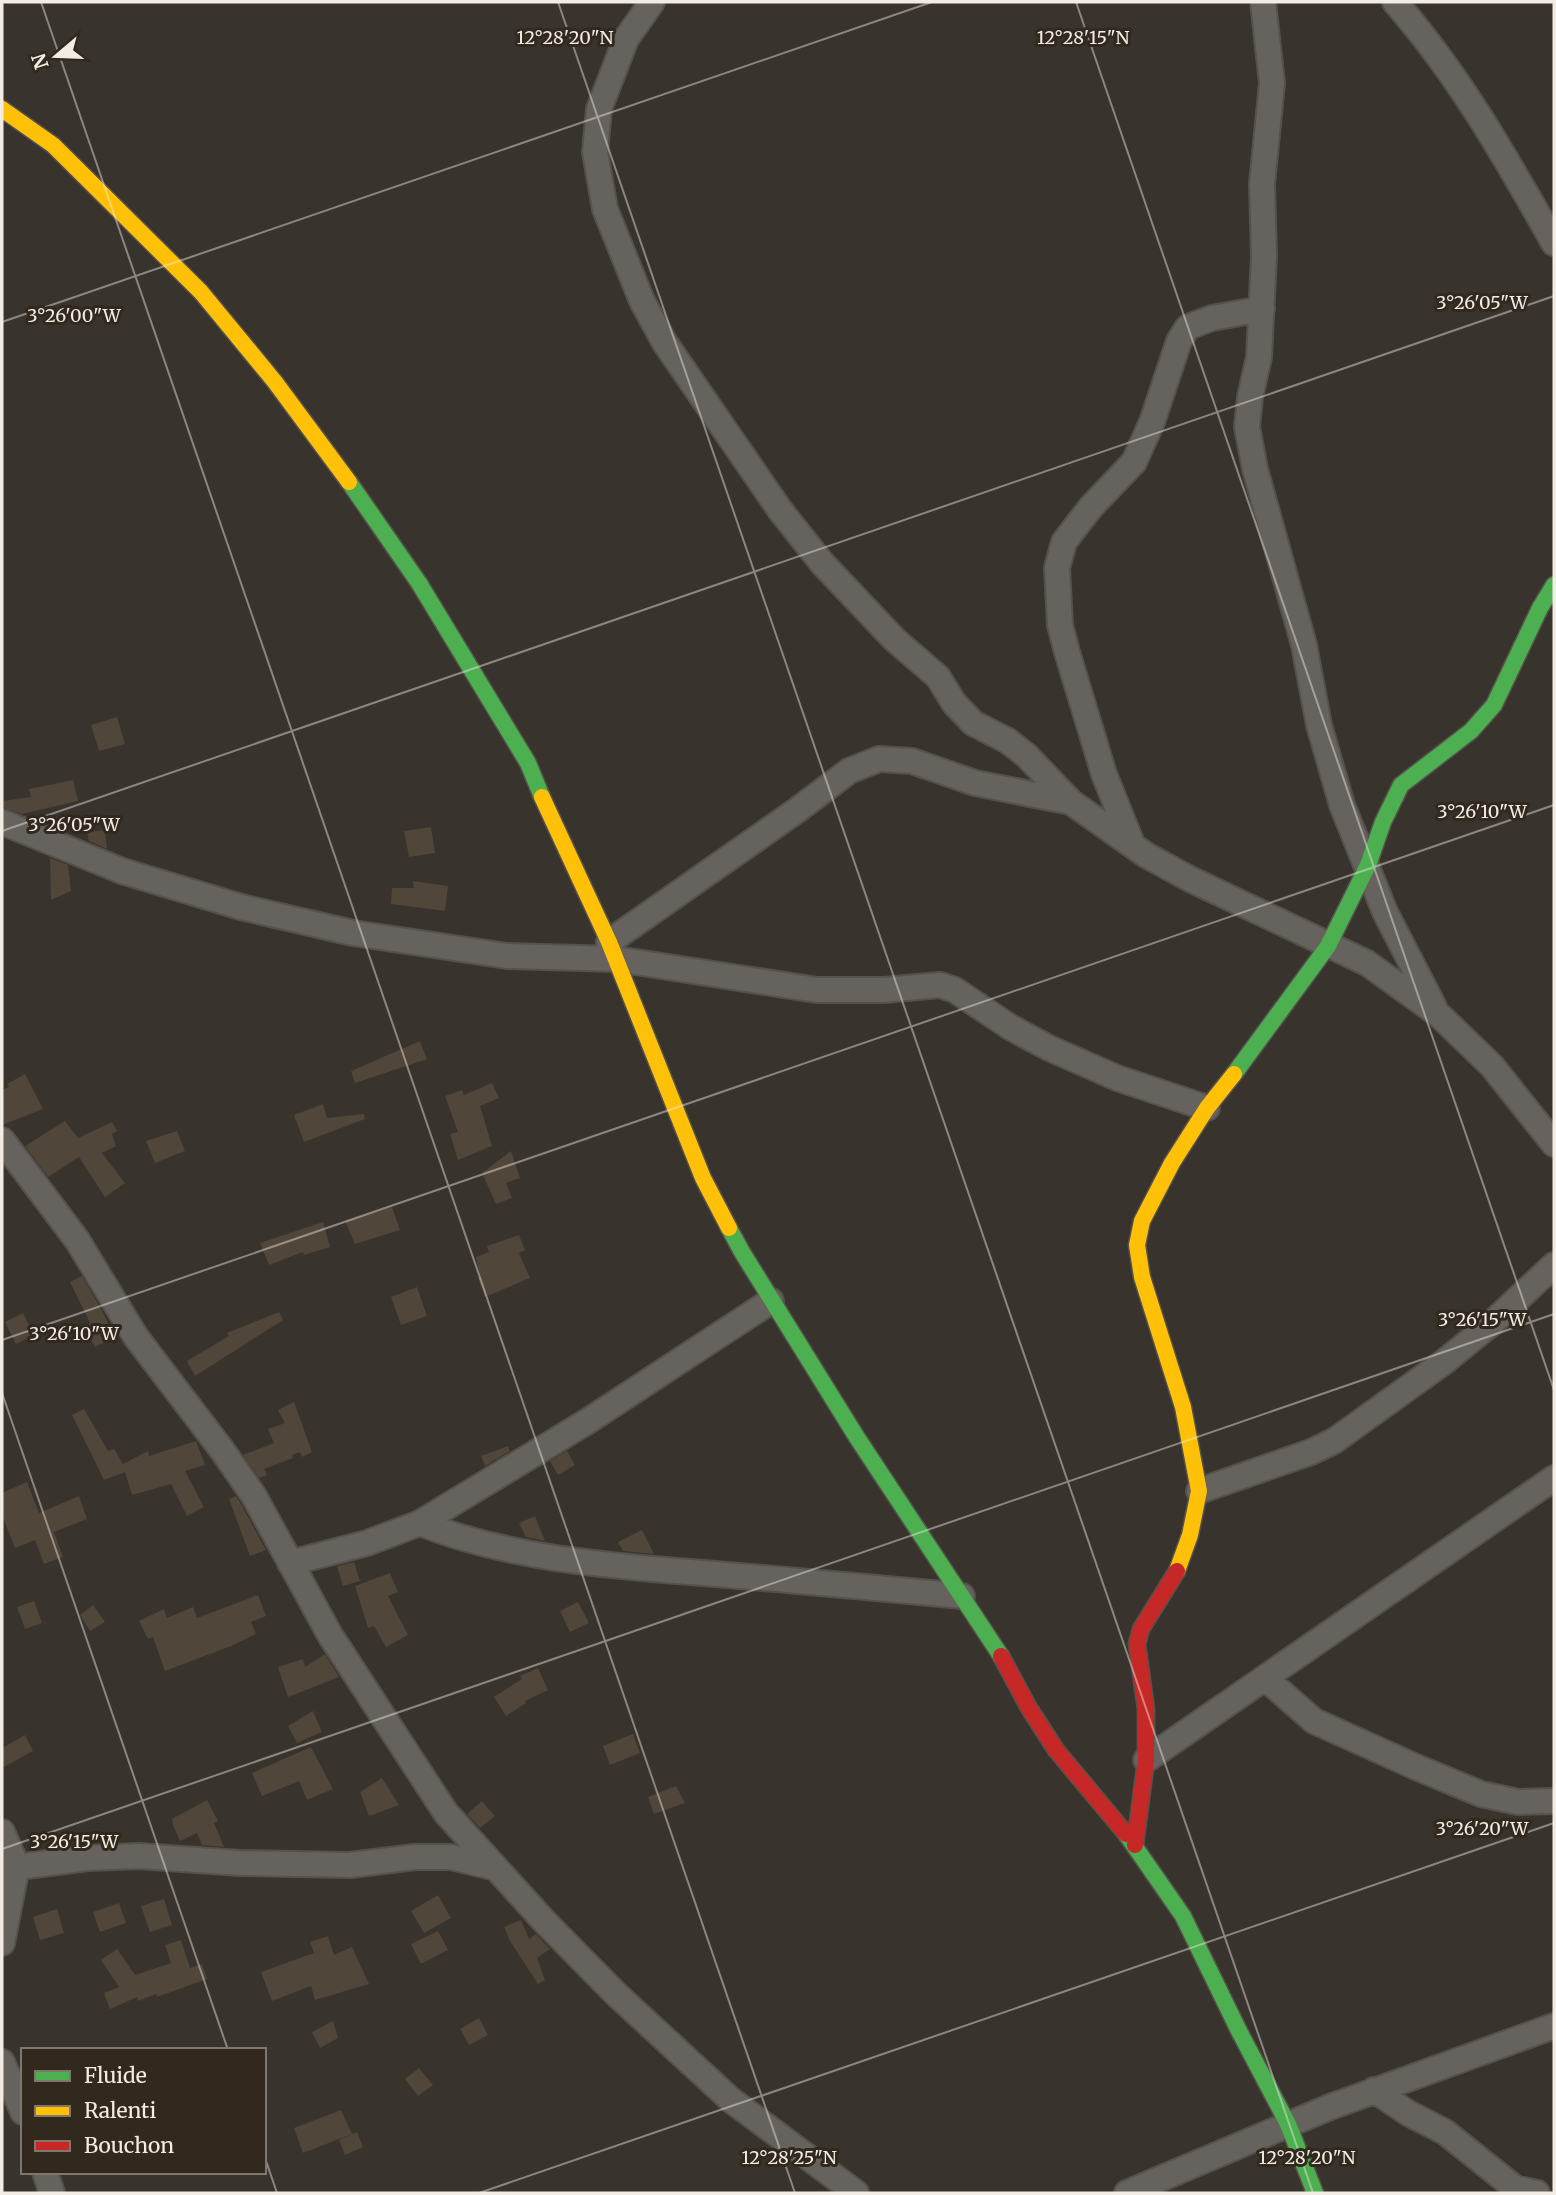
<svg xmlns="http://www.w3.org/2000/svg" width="1556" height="2195" font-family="Merriweather,serif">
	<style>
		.building { fill: #504639 }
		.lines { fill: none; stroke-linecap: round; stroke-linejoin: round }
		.street-casing { stroke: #55514b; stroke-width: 28 }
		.fast-casing { stroke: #55514b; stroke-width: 19 }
		.slow-casing { stroke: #55514b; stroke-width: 19 }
		.jam-casing { stroke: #55514b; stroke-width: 19 }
		.street { stroke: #66625d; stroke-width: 24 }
		.fast { stroke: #4caf50; stroke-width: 16 }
		.slow { stroke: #ffc107; stroke-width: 16 }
		.jam { stroke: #c62828; stroke-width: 16 }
		.ticks { fill: none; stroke: #f3ece5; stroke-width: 2; stroke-opacity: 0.45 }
		.ticks-label { font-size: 18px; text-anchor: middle; fill: #f3ece5; stroke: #32291e; stroke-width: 6; stroke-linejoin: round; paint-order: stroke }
	</style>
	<rect width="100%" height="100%" fill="#38332d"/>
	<path class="building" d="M117,717L125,744L99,751L91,725Z
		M73,780L78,801L22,814L2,807V801L31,797L29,789Z
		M431,827L435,853L409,857L404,831Z
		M105,830L107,849L89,841L87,832Z
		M50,858L68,865L71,891L51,900Z
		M413,881L448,886L445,911L391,904L392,888H414Z
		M420,1041L427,1059L355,1083L351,1071Z
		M25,1074L43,1109L2,1125V1090L9,1087L7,1084Z
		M492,1083L499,1098L480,1106L492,1146L458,1160L450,1134L458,1132L445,1096L462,1090L464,1095Z
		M323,1104L327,1118L364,1114L365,1119L304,1142L294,1115Z
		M65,1121L78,1138L112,1122L117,1131L112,1134L116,1146L102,1153L125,1183L105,1197L79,1157L48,1177L25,1146Z
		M177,1131L185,1151L155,1163L146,1141Z
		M511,1151L520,1178L506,1183L512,1198L496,1204L482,1173Z
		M392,1207L400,1230L355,1244L345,1221Z
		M323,1222L330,1247L304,1255L303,1252L269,1265L260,1243Z
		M519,1235L525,1250L519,1253L530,1278L485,1297L478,1278L480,1277L476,1257L489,1252L487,1246Z
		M82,1276L101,1309L115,1337L95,1347L85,1326L90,1323L70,1282Z
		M417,1287L427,1316L401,1325L391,1297Z
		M279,1312L283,1320L195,1376L187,1361L229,1336L227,1333Z
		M23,1313L34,1335L16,1344L5,1322Z
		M294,1402L312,1452L302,1457L300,1452L292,1455L293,1458L264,1469L267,1475L259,1478L243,1455L274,1443L268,1429L285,1423L278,1410Z
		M84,1409L108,1451L114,1449L123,1464L148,1451L149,1456L196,1441L205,1465L185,1471L204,1507L187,1516L171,1484L132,1495L125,1472L104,1480L72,1415Z
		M508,1446L510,1451L485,1466L481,1456Z
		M567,1451L575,1465L558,1475L550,1461Z
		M27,1482L39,1513L79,1496L87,1519L54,1532L63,1557L44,1564L35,1540L15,1548L2,1515V1493Z
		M236,1496L241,1504L266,1550L250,1556L229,1499Z
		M535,1516L545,1541L526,1537L519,1523Z
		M642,1530L654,1554L623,1551L618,1542Z
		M354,1562L360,1581L343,1586L337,1566Z
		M390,1573L398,1592L388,1596L408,1635L386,1647L374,1626L368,1628L355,1586Z
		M258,1595L266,1616L251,1622L256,1634L231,1646L165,1671L153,1637L148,1639L139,1621L164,1609L167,1618L193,1607L197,1618Z
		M34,1601L42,1623L25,1629L17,1607Z
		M578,1602L589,1623L570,1632L560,1611Z
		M93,1605L105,1622L90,1631L80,1615Z
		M325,1654L339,1677L288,1697L278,1667L303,1659L305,1667Z
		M538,1668L548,1690L525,1701L526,1703L506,1716L494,1697L522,1679L520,1676Z
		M313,1711L322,1732L297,1743L288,1726Z
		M633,1734L640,1753L610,1765L603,1746Z
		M25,1735L33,1751L2,1768V1748Z
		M311,1747L333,1789L307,1800L299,1781L262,1796L252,1773Z
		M382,1778L399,1805L369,1816L360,1792Z
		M676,1786L685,1803L654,1814L648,1797Z
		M207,1800L218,1821L214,1823L224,1847L202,1845L197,1833L180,1841L173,1825L172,1819Z
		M482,1801L495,1816L480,1828L467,1814Z
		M438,1895L451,1918L424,1933L411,1911Z
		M164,1899L172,1925L150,1932L141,1906Z
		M119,1903L126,1923L100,1932L93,1912Z
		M57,1909L64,1933L40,1940L33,1917Z
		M521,1920L529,1939L536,1934L550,1949L537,1958L545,1980L538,1984L510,1941L504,1927Z
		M438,1931L448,1950L421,1964L411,1944Z
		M328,1936L334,1955L352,1947L369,1984L315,2000L311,1986L272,2001L261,1972L314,1953L310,1942Z
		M181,1940L190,1968L202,1964L207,1979L157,1997L156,1994L138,2001L137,1997L110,2009L104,1993L119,1987L101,1960L117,1949L135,1975L171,1963L165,1945Z
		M479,2018L488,2035L469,2045L460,2029Z
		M333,2021L338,2038L320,2048L312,2032Z
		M419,2068L433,2085L418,2096L405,2079Z
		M341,2110L352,2134L303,2153L294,2128Z
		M357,2132L363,2147L345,2155L339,2140Z"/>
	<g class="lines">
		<defs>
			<path id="street" d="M652,2L626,39L599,109L595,152L605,209L642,301L665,343L780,510L822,563L894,639L938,677L954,703L973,723L1008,741L1027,756L1071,802
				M1263,2L1272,83L1262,184L1264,256L1259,357L1250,397L1247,427L1255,469L1304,645L1319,725L1342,805L1385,912L1434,1007
				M1395,2C1459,75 1506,158 1554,243
				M2,822L122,871L241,907L353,933L507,956L616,959L817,990H884L940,985L955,990L1010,1027L1049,1048L1117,1078L1207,1108
				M1132,844L1104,774L1067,652L1060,625L1057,568L1064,542L1091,507L1134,462L1152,422L1179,341L1188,327L1212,318L1262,309
				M609,942L796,811L849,771L879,759L912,761L975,783L1071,802L1146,855L1190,879L1367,963L1438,1014L1492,1066L1554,1144
				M2,1140L77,1240L136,1337L222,1450L254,1496L330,1635L446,1813L545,1922L616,1994L731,2100L856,2193
				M1199,1491L1311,1452L1334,1441L1444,1362L1492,1323L1554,1265
				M420,1523C520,1563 634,1567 739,1576C814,1582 888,1589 962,1596
				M290,1563L367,1543L420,1523L588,1421L771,1301
				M1265,1678L1314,1721L1416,1767L1481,1794L1518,1802L1554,1801
				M1146,1760L1554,1478
				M2,1832L17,1866L2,1943
				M2,1869L88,1858L139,1856L240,1863L350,1865L415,1857H451L496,1868
				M2,2062L23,2112
				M1374,2090L1408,2113L1445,2132L1515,2188L1537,2193
				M45,2172L52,2193
				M1127,2193L1330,2107L1554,2026"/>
			<path id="fast" d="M349,482L419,583L528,763L542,797
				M1234,1074L1328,946L1368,865L1383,822L1401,785L1471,731L1494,705L1540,608L1554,585
				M729,1228L742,1252L856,1436L1001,1656
				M1126,1834L1183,1916L1239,2031L1288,2124L1315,2193"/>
			<path id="slow" d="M2,109L53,145L201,292L275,382L349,482
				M542,797L609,942L703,1178L729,1228
				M1177,1571L1190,1535L1199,1491L1183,1407L1142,1277L1137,1245L1142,1221L1172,1163L1207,1108L1234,1074"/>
			<path id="jam" d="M1001,1656L1029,1708L1056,1750L1126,1834
				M1135,1845L1146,1760V1709L1137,1644L1141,1629L1177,1571"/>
		</defs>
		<use href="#street" class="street-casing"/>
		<use href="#fast" class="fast-casing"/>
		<use href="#slow" class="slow-casing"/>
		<use href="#jam" class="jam-casing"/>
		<use href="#street" class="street"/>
		<use href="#fast" class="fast"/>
		<use href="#slow" class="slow"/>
		<use href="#jam" class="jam"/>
	</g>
	<path class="ticks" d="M41,2L795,2193M558,2L1313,2193M1076,2L1554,1390M2,322L932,2M2,831L1554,296M2,1340L1554,805M2,1393L228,2050M2,1849L1554,1314M264,2155L277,2193M479,2193L1554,1823"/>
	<g class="ticks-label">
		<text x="565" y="44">12°28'20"N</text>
		<text x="1083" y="44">12°28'15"N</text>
		<text x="1482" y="309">3°26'05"W</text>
		<text x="74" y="322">3°26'00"W</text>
		<text x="1482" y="818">3°26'10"W</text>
		<text x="74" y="831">3°26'05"W</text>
		<text x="1482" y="1326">3°26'15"W</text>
		<text x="74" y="1340">3°26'10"W</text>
		<text x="1482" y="1835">3°26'20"W</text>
		<text x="74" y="1848">3°26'15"W</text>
		<text x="789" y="2164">12°28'25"N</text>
		<text x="1307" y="2164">12°28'20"N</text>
	</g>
	<rect width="1556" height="2195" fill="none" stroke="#f3ece5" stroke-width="7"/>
	<rect x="21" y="2048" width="245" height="126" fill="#32291e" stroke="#7f776e" stroke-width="2"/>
	<rect x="35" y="2071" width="35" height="10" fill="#4caf50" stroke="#7f776e" stroke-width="2"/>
	<text x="84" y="2083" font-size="21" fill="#f3ece5">Fluide</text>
	<rect x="35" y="2106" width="35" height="10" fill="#ffc107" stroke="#7f776e" stroke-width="2"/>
	<text x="84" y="2118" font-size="21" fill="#f3ece5">Ralenti</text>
	<rect x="35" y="2141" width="35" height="10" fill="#c62828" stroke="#7f776e" stroke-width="2"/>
	<text x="84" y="2153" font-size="21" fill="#f3ece5">Bouchon</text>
	<g transform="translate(56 56) rotate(251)" stroke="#32291e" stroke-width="5" paint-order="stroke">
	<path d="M0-5L12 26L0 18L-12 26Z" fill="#f3ece5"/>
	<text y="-10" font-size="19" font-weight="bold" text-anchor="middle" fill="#f3ece5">N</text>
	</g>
</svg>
